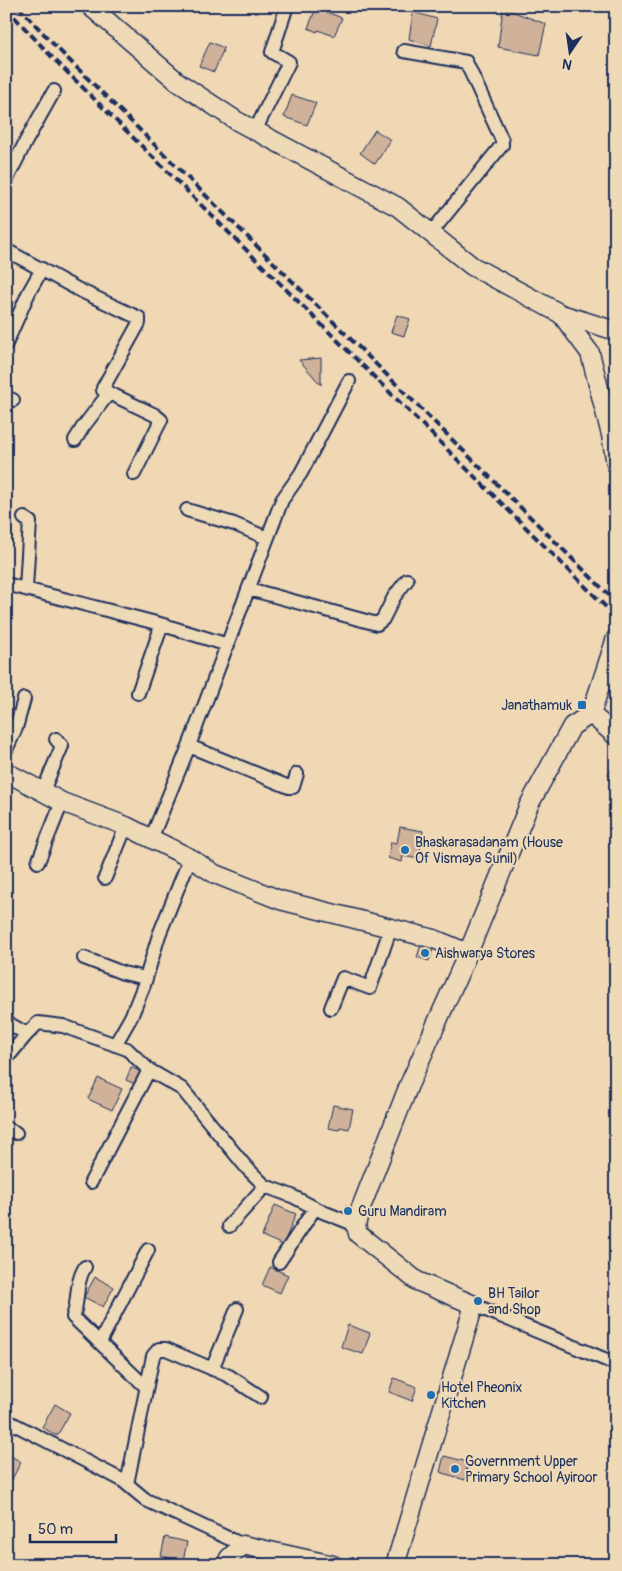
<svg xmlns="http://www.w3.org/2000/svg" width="622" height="1571" font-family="Pangolin,sans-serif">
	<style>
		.building { fill: #cfb299; stroke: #1b2f5e }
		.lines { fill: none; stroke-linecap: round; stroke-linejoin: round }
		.minor-casing { stroke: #1b2f5e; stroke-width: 16 }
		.secondary-casing { stroke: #1b2f5e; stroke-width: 21 }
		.minor { stroke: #efdab8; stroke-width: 12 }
		.secondary { stroke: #efdab8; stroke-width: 18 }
		.rail { stroke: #1b2f5e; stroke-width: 4; stroke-dasharray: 8 4; stroke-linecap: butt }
		.poi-dot { fill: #1f6fb2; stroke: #efdab8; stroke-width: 2 }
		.labels { text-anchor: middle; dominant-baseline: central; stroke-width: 4; stroke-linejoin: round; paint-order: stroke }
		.poi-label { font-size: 14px; fill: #1b2f5e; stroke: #efdab8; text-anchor: start }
	</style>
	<rect width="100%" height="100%" fill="#f1d8b4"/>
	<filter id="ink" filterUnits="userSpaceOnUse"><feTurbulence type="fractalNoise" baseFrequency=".02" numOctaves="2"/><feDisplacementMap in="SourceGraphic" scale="10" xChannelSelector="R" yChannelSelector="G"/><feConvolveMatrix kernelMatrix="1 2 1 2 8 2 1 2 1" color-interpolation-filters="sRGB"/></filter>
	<g filter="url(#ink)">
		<path class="building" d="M316,8L342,18L334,36L318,30L317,32L308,28Z
			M503,8L546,24L539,55L498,47Z
			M413,12L437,19L431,46L409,39Z
			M210,42L224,48L214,72L199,66Z
			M292,95L316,103L307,125L284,117Z
			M375,130L391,140L375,164L360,153Z
			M397,315L410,319L404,336L391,332Z
			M321,358V385L299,360Z
			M616,762V779L608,775Z
			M400,827L423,831L419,859L403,856L402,862L388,858L391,842L397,843Z
			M421,945L433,949L429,961L417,957Z
			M131,1067L141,1072L135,1084L126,1080Z
			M98,1078L122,1089L112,1110L88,1099Z
			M333,1105L353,1109L349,1129L340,1127L339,1130L328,1128Z
			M275,1205L296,1214L283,1245L262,1236Z
			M346,1206L354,1208L351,1217L343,1214Z
			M270,1267L288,1275L280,1293L262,1285Z
			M95,1277L114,1287L103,1307L84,1297Z
			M348,1325L370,1333L363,1354L341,1347Z
			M394,1378L417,1387L412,1401L389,1392Z
			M55,1404L70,1413L57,1436L42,1427Z
			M6,1453L21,1462L11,1481L6,1478Z
			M444,1456L468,1462L465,1480L440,1472Z
			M165,1537L187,1542L183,1561L161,1556Z"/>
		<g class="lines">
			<defs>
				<path id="minor" d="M404,51L466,62L502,140V145L431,233
					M255,131L289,62L272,52L287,6
					M6,181L26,141L54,91
					M6,250L79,290L139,318V323L103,388V390L109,393L155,415L161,420L134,474
					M6,344L29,292L42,269
					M6,397L13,400
					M75,440L83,427L109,393
					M187,510L234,524L267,538
					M24,518L30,522L26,588
					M6,584L160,624L228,645
					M249,589L377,624L383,619L394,597L407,580
					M138,693L159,633L160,624
					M189,746L289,787H293L297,774
					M6,750L16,728L24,699
					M43,791L62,746L56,739
					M151,839L189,746L282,500L301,473L349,381
					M38,862L62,802
					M105,878L126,826
					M84,958L123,973L146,978
					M331,1008L343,978L370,988L391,927
					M6,1022L27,1034L38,1023L63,1026L127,1049L149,1070L182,1089L246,1167L265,1186L292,1196L323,1212L356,1225
					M115,1045L131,1017L144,985L159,935L190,858
					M6,1059L27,1034
					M6,1128L16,1133
					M91,1182L149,1070
					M229,1226L265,1186
					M279,1262L315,1208
					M85,1267C75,1283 79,1301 73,1317L146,1387
					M474,1305L616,1364
					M100,1342L148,1250
					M212,1369L237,1309
					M6,1420L122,1480L146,1500L243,1545
					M127,1484L153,1356L159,1349H166L229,1376L261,1397"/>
				<path id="secondary" d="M90,6L178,82L237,121L398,207L472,266L561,314L590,353L611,435L616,464
					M561,314L616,331
					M616,638L591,714L616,736
					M6,772L62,802L126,826L190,858L215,874L280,900L434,939L468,953
					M226,1565L229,1558L243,1545L333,1565
					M395,1565L474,1305L417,1281L358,1234L356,1225L360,1210L409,1085L468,953L529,805L572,726L591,714"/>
			</defs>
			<use href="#minor" class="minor-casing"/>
			<use href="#secondary" class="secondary-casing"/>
			<use href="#minor" class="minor"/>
			<use href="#secondary" class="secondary"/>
			<path class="rail" d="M18,6L57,48L616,602
				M6,8L51,56L616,617"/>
		</g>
	</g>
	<g class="poi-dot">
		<rect x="577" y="700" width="10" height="10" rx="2.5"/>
		<circle cx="405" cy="850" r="5"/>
		<circle cx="425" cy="953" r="5"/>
		<circle cx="348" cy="1211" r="5"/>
		<circle cx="478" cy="1301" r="5"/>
		<circle cx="431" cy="1395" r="5"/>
		<circle cx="455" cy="1469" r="5"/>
	</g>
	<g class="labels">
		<g class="poi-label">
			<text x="572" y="705" text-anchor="end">Janathamuk</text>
			<text x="415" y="842">Bhaskarasadanam (House<tspan x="415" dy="16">Of Vismaya Sunil)</tspan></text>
			<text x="435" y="953">Aishwarya Stores</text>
			<text x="358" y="1211">Guru Mandiram</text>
			<text x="488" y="1293">BH Tailor<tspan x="488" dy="16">and Shop</tspan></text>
			<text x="441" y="1387">Hotel Pheonix<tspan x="441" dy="16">Kitchen</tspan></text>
			<text x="465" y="1461">Government Upper<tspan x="465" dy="16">Primary School Ayiroor</tspan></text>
		</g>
	</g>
	<rect width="622" height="1571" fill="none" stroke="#efdab8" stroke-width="25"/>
	<rect x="12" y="12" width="597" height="1546" fill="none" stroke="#1b2f5e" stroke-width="2" filter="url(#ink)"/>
	<g transform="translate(570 52) rotate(193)" stroke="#efdab8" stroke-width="4" paint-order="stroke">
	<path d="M0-4L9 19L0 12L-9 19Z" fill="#1b2f5e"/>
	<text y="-8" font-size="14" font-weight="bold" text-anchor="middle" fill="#1b2f5e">N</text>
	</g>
	<path d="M30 1534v8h86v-8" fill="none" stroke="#1b2f5e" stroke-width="2.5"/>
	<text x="38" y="1534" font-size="15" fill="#1b2f5e" stroke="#efdab8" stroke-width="4" paint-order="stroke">50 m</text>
</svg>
